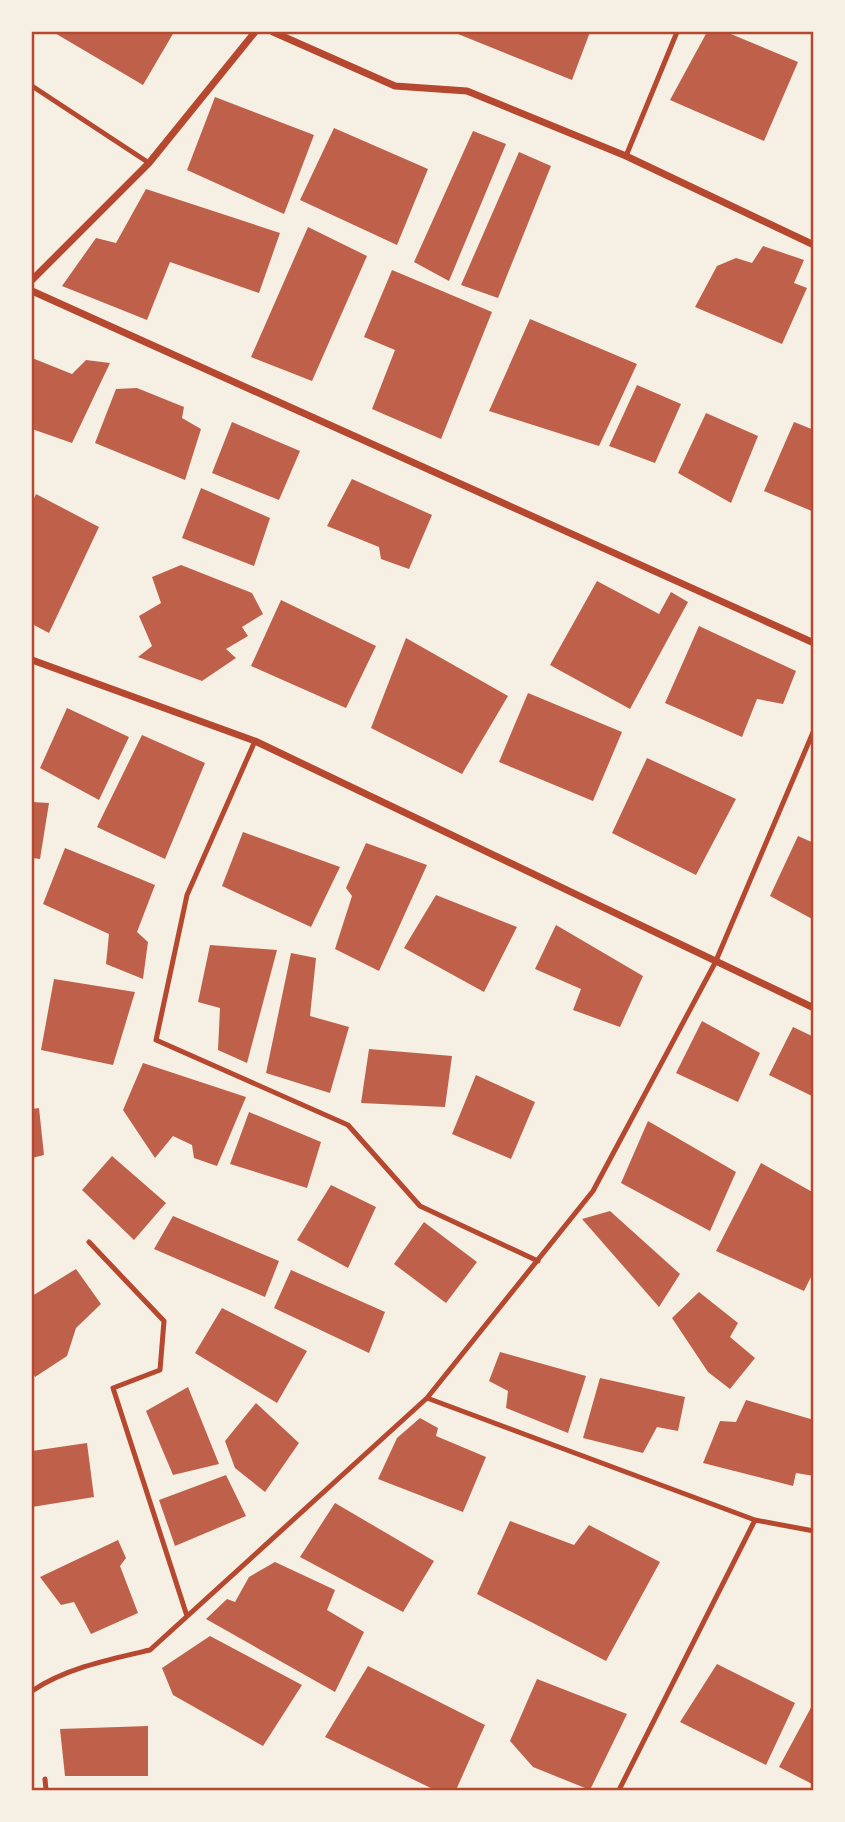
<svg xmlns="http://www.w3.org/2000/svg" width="845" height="1822" font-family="Karla,sans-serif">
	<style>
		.building { fill: #bf614a }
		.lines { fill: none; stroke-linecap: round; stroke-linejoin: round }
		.service { stroke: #b5482f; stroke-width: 5 }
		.minor { stroke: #b5482f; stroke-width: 7 }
		.neatline { fill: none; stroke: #b5482f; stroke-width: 2.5 }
	</style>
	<rect width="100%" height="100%" fill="#f6efe4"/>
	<path class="building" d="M53,32H174L143,85Z
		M453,32H590L572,80Z
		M707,32H726L798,62L764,141L670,100Z
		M215,97L314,135L284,214L187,170Z
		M334,128L428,169L397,245L300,200Z
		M473,131L506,144L449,281L414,262Z
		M519,152L551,166L498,298L461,285Z
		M146,189L280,233L259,293L170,262L147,320L62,286L96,238L116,243Z
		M308,227L367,256L312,381L251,357Z
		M763,246L804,260L794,283L807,288L782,344L695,307L717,266L736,258L752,263Z
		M392,270L492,312L441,439L372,409L395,350L364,337Z
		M530,319L637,364L599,446L489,411Z
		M32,358L72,374L86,360L110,363L72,443L32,429Z
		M637,385L681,404L655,463L609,446Z
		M137,388L184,407L182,418L201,429L185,480L95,443L116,389Z
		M706,413L758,436L731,503L678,473Z
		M232,422L300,451L279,500L212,473Z
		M794,422L814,430V512L764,491Z
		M352,479L432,515L409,569L381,559L379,547L327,526Z
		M201,488L270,518L254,566L182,538Z
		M36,494L99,527L49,633L32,624V503Z
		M181,565L252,593L263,614L242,627L248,636L226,649L236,658L202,681L138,657L152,646L139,616L161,603L152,577Z
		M597,581L659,614L671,592L688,602L630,709L550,665Z
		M281,600L376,646L346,708L251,666Z
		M699,626L796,671L783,704L757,699L742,737L665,703Z
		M406,638L508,696L462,774L371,728Z
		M528,693L622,732L593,801L499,762Z
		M67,708L129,737L99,800L40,768Z
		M142,735L205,763L165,859L97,827Z
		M647,758L736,799L696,875L612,833Z
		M32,802L49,803L40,859L32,858Z
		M243,832L340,867L311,927L222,886Z
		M798,836L814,843V920L770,896Z
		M366,843L427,865L379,971L335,949L352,896L346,888Z
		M65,848L155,885L137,932L148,942L143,979L106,964L109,934L43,904Z
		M436,895L517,927L484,992L404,948Z
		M556,925L643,976L620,1027L573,1010L581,989L535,969Z
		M210,945L277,950L247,1063L218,1050L220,1008L198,1002Z
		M291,953L316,958L310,1016L349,1027L330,1093L266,1073Z
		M54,979L135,992L113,1065L41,1050Z
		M702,1021L760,1053L738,1102L676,1073Z
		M793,1027L814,1037V1097L769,1075Z
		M369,1049L452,1056L445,1107L361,1103Z
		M143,1063L246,1097L217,1166L194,1158L192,1145L173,1136L155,1158L123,1110Z
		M476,1075L535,1102L511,1159L452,1134Z
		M39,1108L44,1155L32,1158V1109Z
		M249,1112L321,1142L307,1188L230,1164Z
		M648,1121L736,1172L710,1231L621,1183Z
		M112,1156L166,1203L134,1240L82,1190Z
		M761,1163L814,1193V1271L804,1291L716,1251Z
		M331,1185L376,1207L348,1268L297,1240Z
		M610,1211L680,1274L659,1307L582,1219Z
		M173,1216L279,1261L265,1297L154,1249Z
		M424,1222L477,1262L446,1303L394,1264Z
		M76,1269L101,1304L76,1328L67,1356L35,1377L32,1371V1296Z
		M291,1270L385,1312L369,1353L274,1308Z
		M699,1292L738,1323L730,1337L755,1358L730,1389L708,1372L672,1318Z
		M222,1308L307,1351L277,1403L195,1353Z
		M500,1352L586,1376L568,1433L506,1408L508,1391L489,1381Z
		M600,1378L685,1397L678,1431L657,1427L643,1453L583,1438Z
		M188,1387L219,1464L173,1475L146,1411Z
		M746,1400L814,1420V1476L796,1473L793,1486L703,1463L720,1421L736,1422Z
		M256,1403L299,1443L265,1492L235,1468L225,1441Z
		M420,1418L438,1428L436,1436L486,1457L463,1512L378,1479L397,1438Z
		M87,1443L94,1497L32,1507V1451Z
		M226,1475L246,1516L175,1546L159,1500Z
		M335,1503L434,1561L403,1612L300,1557Z
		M510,1521L574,1545L589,1525L660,1562L606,1661L477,1594Z
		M118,1540L126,1558L120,1566L138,1613L91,1634L74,1602L61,1605L40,1577Z
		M275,1562L335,1590L327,1610L364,1632L335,1692L206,1619L227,1599L235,1602L249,1577Z
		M210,1636L302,1685L263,1746L173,1695L162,1668Z
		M717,1664L795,1703L766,1765L680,1722Z
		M368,1666L485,1725L456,1790H435L325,1737Z
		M537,1679L627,1714L590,1790L533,1767L510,1741Z
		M814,1702V1785L779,1767Z
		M148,1726V1776H65L60,1729Z"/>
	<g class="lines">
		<path class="service" d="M32,86L149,163
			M626,156L677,32
			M255,741L187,895L156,1040L348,1125L420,1206L538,1261
			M89,1242L164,1321L160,1370L113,1388L187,1616
			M427,1398L755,1520L814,1531
			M32,1691C66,1668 111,1659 150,1650L427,1398L593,1191L715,963L814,730
			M45,1779L46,1790
			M619,1790L755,1520"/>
		<path class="minor" d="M273,32L395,86L467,91L626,156L814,245
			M32,280L149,163L255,32
			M32,291L814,643
			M32,660L255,741L814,1008"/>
	</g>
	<rect width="845" height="1822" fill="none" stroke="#f6efe4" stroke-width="66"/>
	<rect x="33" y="33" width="779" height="1756" class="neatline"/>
</svg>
